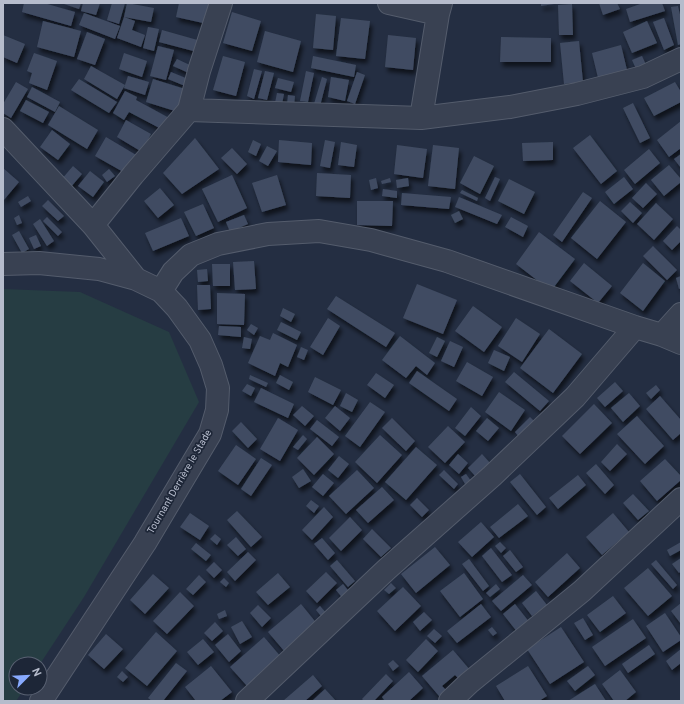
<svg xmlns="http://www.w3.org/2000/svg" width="684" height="704" font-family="Overpass,sans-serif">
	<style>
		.green { fill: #263d43 }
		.building { fill: #404c62; filter: url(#shadow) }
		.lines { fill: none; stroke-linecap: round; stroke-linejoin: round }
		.minor-casing { stroke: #545c6c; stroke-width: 24 }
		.minor { stroke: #394152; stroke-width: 22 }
		.labels { text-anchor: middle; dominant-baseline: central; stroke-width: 3.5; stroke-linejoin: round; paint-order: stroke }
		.street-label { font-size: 10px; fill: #b6bccc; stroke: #1d2637 }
	</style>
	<defs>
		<filter id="shadow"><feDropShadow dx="2.5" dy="4.5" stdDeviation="2" flood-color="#0009"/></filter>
	</defs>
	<rect width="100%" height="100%" fill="#242e42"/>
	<path class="green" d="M3,289L80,292L169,332L199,402L84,597L40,664H16V688H25L16,701H3Z"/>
	<path class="building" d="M24,3H44L75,12L71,26L22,12Z
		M61,3H81L79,9Z
		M83,3H100L96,15L81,11Z
		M112,3H125L119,24L107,20Z
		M127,3L154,8L151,22L124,17Z
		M179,3H216L212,25L176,17Z
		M541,3H553L554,4L541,6Z
		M599,3H617L620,9L603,15Z
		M643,3H662L665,11L630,22L626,9Z
		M572,4L573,35H559L558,5Z
		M678,6L681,19V44L678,45L671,7Z
		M232,12L261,21L252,51L223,43Z
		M84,13L120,26L115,39L79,25Z
		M316,14L336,16L333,50L313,48Z
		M124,17L135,21L132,30L145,35L141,47L117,38Z
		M341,18L370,21L365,59L336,56Z
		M664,18L674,45L664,50L653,22Z
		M43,21L81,31L74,57L37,47Z
		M647,21L657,43L632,53L623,32Z
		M148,27L159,29L154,51L143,48Z
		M162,30L201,41L197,52L159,42Z
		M265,31L301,41L293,72L257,62Z
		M87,32L105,39L95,65L77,59Z
		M3,35L25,44L17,63L3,57Z
		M388,35L416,38L413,70L385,67Z
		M501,37L551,38V62H500Z
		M579,41L583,82L564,84L560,43Z
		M621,45L628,74L599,82L592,53Z
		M158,46L174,50L166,80L150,76Z
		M34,53L57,61L47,90L29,83L32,73L27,71Z
		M124,53L147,61L142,77L119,69Z
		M223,56L245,62L236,96L213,90Z
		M313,56L356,65L354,77L311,68Z
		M642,56L647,67L637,71L632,60Z
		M177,59L194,67L191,74L173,66Z
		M91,66L125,85L117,99L84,79Z
		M254,69L262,71L254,99L247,96Z
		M265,71L274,73L267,100L258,98Z
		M306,71L314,73L308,102L300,101Z
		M171,72L188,79L185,86L168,79Z
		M357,72L365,75L355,104L347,101Z
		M128,76L149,82L145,95L124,88Z
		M322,77L327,79L320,106L314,104Z
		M331,77L349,80L345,101L328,97Z
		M278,78L294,82L291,92L275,88Z
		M79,79L117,102L109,113L71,90Z
		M153,79L185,89L178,112L146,102Z
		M16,82L28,89L11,118L3,113V104Z
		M675,82L681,92V102L654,116L644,98Z
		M32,87L60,102L55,112L27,97Z
		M125,91L137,97L136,100L171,119L165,131L129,112L124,120L113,113Z
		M277,93L284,94L282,104L275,103Z
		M288,95L295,96L294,106L287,105Z
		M26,100L49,112L43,123L20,111Z
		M633,103L650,138L640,143L623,108Z
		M59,106L98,130L87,149L48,125Z
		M126,120L151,134L142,152L117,137Z
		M681,121V148L669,157L657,140Z
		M52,130L70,144L58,160L40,147Z
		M590,135L617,171L601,184L573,148Z
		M106,137L136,155L125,173L95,156Z
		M195,138L219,169L182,194L163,173Z
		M253,140L261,144L256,156L248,152Z
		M279,140L312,143L311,165L278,162Z
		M325,140L335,142L330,168L320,166Z
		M341,142L357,145L354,167L338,165Z
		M553,142V160L523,161L522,143Z
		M397,145L427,149L423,178L394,174Z
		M433,145L459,148L455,189L428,186Z
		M267,146L277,151L268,166L259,161Z
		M232,148L247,164L237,174L221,158Z
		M649,149L660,163L635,184L624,170Z
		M681,154V168L674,159Z
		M474,156L494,166L480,194L460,183Z
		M669,165L681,179V182L664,196L651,180Z
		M73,166L82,174L70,188L61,180Z
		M3,168L19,182L3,201Z
		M109,169L115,176L107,182L102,175Z
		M90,171L104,182L93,197L78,186Z
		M317,173L351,175L350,198L316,196Z
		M232,175L247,208L218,222L202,189Z
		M277,175L286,205L262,212L252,183Z
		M495,177L500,179L490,201L485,198Z
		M624,177L633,189L614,204L605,192Z
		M376,178L378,188L371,190L369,180Z
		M390,178L391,182L382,184L381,181Z
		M408,178L409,186L397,188L396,180Z
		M509,179L535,192L524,214L498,201Z
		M646,183L657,194L643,208L632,198Z
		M160,188L174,205L158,218L144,201Z
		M383,189L397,191V198L382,196Z
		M462,190L478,198L477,201L460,193Z
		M583,192L592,198L562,242L553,235Z
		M402,193L451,197L449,209L401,205Z
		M28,196L31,201L21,207L18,202Z
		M459,197L502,215L497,224L455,207Z
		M48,200L64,216L58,221L42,206Z
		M357,201H393L392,226L357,225Z
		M600,201L626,222L597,259L571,238Z
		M630,202L642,213L633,223L621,211Z
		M656,203L673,219L654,240L637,224Z
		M203,204L214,228L196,236L184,212Z
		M459,211L463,219L455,223L451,215Z
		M19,215L22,223L17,225L14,218Z
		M244,215L248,224L230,232L226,222Z
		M47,217L62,232L58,236L43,221Z
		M511,217L528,226L523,237L505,227Z
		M181,218L189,236L153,251L145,233Z
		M40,219L54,241L47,246L33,224Z
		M677,226L681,230V241L672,250L663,241Z
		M19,231L29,249L22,253L12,235Z
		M539,232L575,259L551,291L516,264Z
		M36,235L41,246L34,249L29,238Z
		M653,246L677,270L667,280L643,256Z
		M254,261L256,289L235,290L233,262Z
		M584,263L612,286L598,303L570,281Z
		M643,263L665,281L643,311L620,293Z
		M212,264H230V286H213Z
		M207,269L208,281L198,282L197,270Z
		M681,276V288L679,289L676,278Z
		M417,284L457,300L443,334L403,318Z
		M197,285H210L211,309L198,310Z
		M217,293L245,294L244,325L217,324Z
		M336,296L395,333L386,347L327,309Z
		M473,306L502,327L484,352L455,331Z
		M283,308L295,314L291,322L280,316Z
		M328,318L340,326L323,355L310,347Z
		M516,318L540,334L522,362L498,346Z
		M281,322L301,332L297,340L277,330Z
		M251,324L258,328L254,335L247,330Z
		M219,326L241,327V337L218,335Z
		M549,329L582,354L553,393L520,368Z
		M273,333L297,345L288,367L280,363L275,376L248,363L260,336L270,340Z
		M400,336L435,363L427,375L416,366L406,378L382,360Z
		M244,337L252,339L250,349L242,348Z
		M437,337L445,341L437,357L429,353Z
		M450,341L463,347L454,367L441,361Z
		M301,347L308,350L304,360L297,357Z
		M494,350L510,357L504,371L488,363Z
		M467,362L493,377L482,396L456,381Z
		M417,371L457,399L449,411L409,383Z
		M514,372L549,401L540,411L505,382Z
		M376,373L394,385L385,398L367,385Z
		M250,375L268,383L266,387L249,379Z
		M280,375L293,382L289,390L276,383Z
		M315,377L341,390L333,405L308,392Z
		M615,382L623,391L605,407L597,398Z
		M247,384L255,388L251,396L242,391Z
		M656,385L660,390L651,399L646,393Z
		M261,388L294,404L288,418L254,402Z
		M499,392L525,410L511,431L485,412Z
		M346,393L358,400L352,412L340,406Z
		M629,393L640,406L623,422L611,408Z
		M660,396L681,420V433L673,440L646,409Z
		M370,402L385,412L360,447L345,436Z
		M594,404L612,423L580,454L562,436Z
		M302,406L314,416L305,426L293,415Z
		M335,406L350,418L340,431L325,418Z
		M471,407L481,416L465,436L455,428Z
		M637,416L664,446L645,464L617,434Z
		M530,417L534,421L519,437L515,432Z
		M278,418L298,430L280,461L260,449Z
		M392,418L415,441L406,451L382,428Z
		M487,418L499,428L488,441L476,431Z
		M317,420L339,437L332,446L310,429Z
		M241,422L257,439L248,448L232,431Z
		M448,426L465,442L445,463L428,447Z
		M303,435L307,439L298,450L293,447Z
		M380,435L402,455L377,483L355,462Z
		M317,437L334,454L314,475L297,458Z
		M617,444L627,454L610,471L601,462Z
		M236,445L256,459L238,485L218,471Z
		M416,447L437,465L406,500L385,482Z
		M458,454L468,463L459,474L449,465Z
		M482,454L490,463L476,477L468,468Z
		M339,456L349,464L338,478L328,470Z
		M261,458L272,465L251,496L241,489Z
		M665,459L681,476V480L657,501L640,481Z
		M596,464L614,485L605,494L586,473Z
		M303,469L311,481L299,488L292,477Z
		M357,470L374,488L346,514L329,496Z
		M444,470L458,484L454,489L439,475Z
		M323,474L334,483L323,496L312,487Z
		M466,474L471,481L465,484L461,477Z
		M520,474L546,507L537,515L510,482Z
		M578,475L586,485L558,509L549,498Z
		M382,487L394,500L368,523L356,510Z
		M633,494L649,511L638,520L623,503Z
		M417,498L429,510L422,517L410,505Z
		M311,500L319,506L314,513L306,506Z
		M518,504L528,516L499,538L490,527Z
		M324,507L333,517L312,540L302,530Z
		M237,511L262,537L251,547L227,520Z
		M190,513L209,526L200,540L180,527Z
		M613,513L629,532L602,555L586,537Z
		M350,517L362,530L341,551L329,538Z
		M481,522L494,537L472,557L458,542Z
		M372,529L391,548L381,557L363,539Z
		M215,534L221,539L217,545L210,539Z
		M236,537L246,549L238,556L227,545Z
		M322,538L335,553L328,560L314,544Z
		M500,542L506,548L501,553L495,546Z
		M681,542V550L670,556L667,550Z
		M196,543L211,555L206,561L191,549Z
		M435,547L450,565L416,593L401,574Z
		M491,548L512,575L502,582L482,556Z
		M510,550L523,567L516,572L503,556Z
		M248,552L256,560L235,581L227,572Z
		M567,553L580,568L548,597L535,582Z
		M681,558V571L679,573L672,564Z
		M469,559L489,586L483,591L462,564Z
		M337,560L355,581L348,587L330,566Z
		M656,560L677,585L673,589L651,564Z
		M214,562L222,570L214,578L206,570Z
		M648,568L672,596L648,616L624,588Z
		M326,572L337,583L317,603L306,591Z
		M278,573L290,587L268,605L256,592Z
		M464,573L483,599L460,617L440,591Z
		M153,574L169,588L145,614L130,600Z
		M199,575L206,582L193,595L186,589Z
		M523,575L532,585L501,611L492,601Z
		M224,578L229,583L226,587L220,582Z
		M391,583L396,588L389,594L384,590Z
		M343,584L351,594L344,600L336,590Z
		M496,584L500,589L490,597L486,593Z
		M403,587L421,606L395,631L377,611Z
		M536,591L547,605L532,616L522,603Z
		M180,592L194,606L167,634L153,621Z
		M613,596L626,613L600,632L587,615Z
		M681,603V624L671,611Z
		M301,604L318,625L285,652L268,632Z
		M481,604L491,617L457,643L447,631Z
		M515,604L530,623L518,633L503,614Z
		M258,605L271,618L262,627L250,613Z
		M320,606L329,616L325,621L316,610Z
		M225,610L227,616L219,619L217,614Z
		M424,612L432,620L420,631L413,622Z
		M665,613L681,637V640L663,652L646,626Z
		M583,618L593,635L585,640L574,623Z
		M633,619L646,638L605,666L592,647Z
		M242,621L252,637L240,644L231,627Z
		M215,622L223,631L212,641L204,633Z
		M492,627L497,633L493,636L488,630Z
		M561,627L584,662L550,684L527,649Z
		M434,629L442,636L435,643L427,636Z
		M156,632L177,651L147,686L125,668Z
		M106,634L123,649L104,669L88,655Z
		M228,634L241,651L229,662L215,645Z
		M264,637L281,657L247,686L230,667Z
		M203,639L214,652L198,665L187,652Z
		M426,639L438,651L418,672L406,660Z
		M649,645L655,654L628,673L622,664Z
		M681,649V663L672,670L666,661Z
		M453,650L470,670L459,679L455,675L442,686L446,690L439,696L422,676Z
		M393,660L399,666L393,671L388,664Z
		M176,663L187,671L163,701H152L148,698Z
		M211,666L232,692L220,701H196L185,687Z
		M528,666L547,696L539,701H505L496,686Z
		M588,666L595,675L575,691L567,681Z
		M620,670L636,692L625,701H614L602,684Z
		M122,671L128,677L123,682L117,677Z
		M409,672L423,688L409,701H385L382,697Z
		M386,674L393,681L374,701H364L362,699Z
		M313,675L322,686L305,701H283Z
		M595,684L606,701H568Z
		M325,689L336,701H312Z"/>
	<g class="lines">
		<defs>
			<path id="minor" d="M389,3L438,14
				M189,110L421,118L510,107L577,94L643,77L681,59
				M421,118L438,14L441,3
				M3,129L93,225L136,279
				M93,225L133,175L189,110L199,71L221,3
				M3,264L39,263L99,269L136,279L161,291L177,308L200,340L211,365L218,388L217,410L210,434L145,543L41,701
				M161,291L173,272L191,255L218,244L268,234L319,231L371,240L447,261L635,327L662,335L681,343
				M662,335L681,314
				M247,701L387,569L492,476L575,397L635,327
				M450,701L469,683L582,591L681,499"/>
		</defs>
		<use href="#minor" class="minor-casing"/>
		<use href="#minor" class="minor"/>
	</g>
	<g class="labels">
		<g class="street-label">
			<text transform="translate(180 482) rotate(-60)">Tournant Derrière le Stade</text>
		</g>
	</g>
	<rect width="684" height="704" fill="none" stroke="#b6bccc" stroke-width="8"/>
	<g transform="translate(28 676) rotate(66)"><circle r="19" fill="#1d2637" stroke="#5a6273"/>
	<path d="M0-3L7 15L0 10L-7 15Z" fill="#88aafe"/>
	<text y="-6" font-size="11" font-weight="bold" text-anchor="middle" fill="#b6bccc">N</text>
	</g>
</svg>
